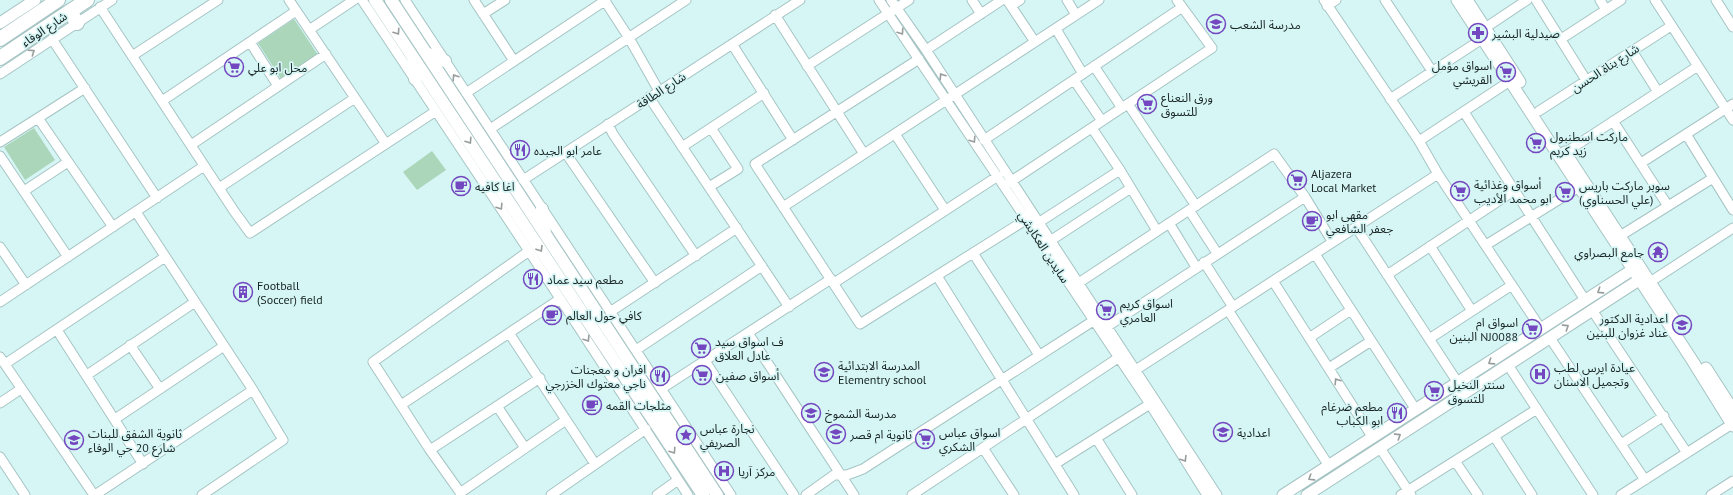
<svg xmlns="http://www.w3.org/2000/svg" width="1733" height="495" font-family="'PT Sans','Noto Sans Arabic',sans-serif">
	<style>
		.green { fill: #abd6b9 }
		.lines { fill: none; stroke-linecap: round; stroke-linejoin: round }
		.minor-casing { stroke: #a6c4c4; stroke-width: 11 }
		.tertiary-casing { stroke: #a6c4c4; stroke-width: 13 }
		.secondary-casing { stroke: #a6c4c4; stroke-width: 14 }
		.primary-casing { stroke: #a6c4c4; stroke-width: 16 }
		.minor { stroke: #fff; stroke-width: 9 }
		.tertiary { stroke: #fff; stroke-width: 11 }
		.secondary { stroke: #fff; stroke-width: 12 }
		.primary { stroke: #fff; stroke-width: 14 }
		.oneway { stroke: #979c9c }
		.labels { text-anchor: middle; dominant-baseline: central; stroke-width: 3.5; stroke-linejoin: round; paint-order: stroke }
		.poi-label { font-size: 12px; fill: #172323; stroke: #d6f5f5; text-anchor: start }
		.street-label { font-size: 12px; fill: #172323; stroke: #d6f5f5 }
	</style>
	<rect width="100%" height="100%" fill="#d6f5f5"/>
	<path class="green" d="M294,19L318,55L281,79L258,43Z
		M34,128L55,160L25,180L4,147Z
		M432,151L446,170L417,190L403,172Z"/>
	<g class="lines">
		<defs>
			<path id="minor" d="M289,0L386,144
				M362,0L529,251L688,495
				M405,0L731,495
				M474,0L514,61
				M879,0L1150,404L1207,495
				M891,0L926,50L1217,495
				M972,0L981,14
				M1007,0L1035,42
				M1067,0L1076,15
				M1324,0L1419,141L1438,174L1541,329
				M1385,0L1432,71
				M1536,0L1586,80
				M1600,0L1606,10
				M1655,0L1733,120
				M1716,0L1733,27
				M605,1L629,38L659,91
				M1011,6L1020,0
				M1327,6L1336,0
				M100,7L234,211L250,233L436,111
				M483,14L505,0
				M775,15L864,154
				M1485,28L1527,0
				M1056,29L1083,74
				M309,30L354,0
				M52,39L157,198
				M1561,39L1621,0
				M250,42L278,86
				M732,44L793,140
				M926,50L1002,0
				M1632,51L1658,92
				M132,56L218,0
				M919,59L755,164L860,324L1027,219
				M807,66L909,0
				M1094,66L1122,108
				M0,74L112,0
				M1074,80L1102,121
				M466,93L606,0
				M649,97L789,307
				M1390,99L1482,39
				M162,101L296,11
				M1128,104L1196,206
				M1539,111L1671,26
				M1464,112L1585,300
				M38,118L85,88
				M1613,121L1668,206
				M608,124L613,134L696,256
				M1092,128L1120,170L1157,231
				M490,129L686,0
				M895,134L945,210
				M1686,134L1733,210
				M984,140L1181,8
				M1419,141L1510,81
				M0,142L38,118L113,227
				M191,145L326,54
				M682,147L764,93
				M565,152L655,283
				M1566,152L1698,66
				M0,156L68,257
				M1641,163L1733,104
				M523,180L800,0
				M1007,184L1212,48L1177,0
				M709,187L738,169L711,128
				M219,188L355,98
				M24,191L68,162
				M783,207L1099,0
				M1189,210L1217,253
				M136,212L253,390L283,440L202,495
				M1038,223L1120,170
				M1169,223L1196,267
				M1356,227L1458,383
				M1620,236L1713,178
				M1050,241L1131,188
				M1486,245L1579,187
				M1430,246L1472,311
				M0,247L26,285
				M973,253L1039,355
				M1315,254L1416,410
				M1204,262L1233,307
				M1387,275L1515,190
				M937,276L1074,495
				M1273,281L1373,438
				M1650,282L1733,228
				M834,283L998,176
				M1077,284L1274,154L1305,197L1332,241
				M0,302L204,166
				M1228,310L1329,466
				M1592,310L1687,453
				M610,312L737,228
				M57,330L143,464
				M1102,330L1305,197
				M509,333L595,464
				M748,333L854,495
				M1309,338L1351,310
				M1550,338L1645,480
				M1429,339L1512,285
				M130,345L160,389
				M636,350L762,266
				M0,357L94,495
				M705,361L794,495
				M5,364L165,257
				M1508,365L1593,495
				M1329,368L1371,341
				M1134,371L1438,174
				M87,375L195,302
				M661,389L831,279
				M0,403L21,389
				M401,405L560,299
				M497,406L525,448
				M115,419L224,346
				M1494,436L1532,495
				M1096,438L1132,495
				M1621,444L1664,416
				M983,448L1014,495
				M1380,448L1411,495
				M430,450L540,378
				M0,457L25,495
				M1455,461L1478,495
				M1055,464L1150,404
				M460,493L566,420
				M95,495L253,390
				M462,495L430,450L373,362L529,251
				M551,495L646,429
				M657,495L678,480
				M806,495L834,475H847L863,469L1093,321
				M912,495L1118,358
				M1401,495L1537,409
				M1621,495L1732,424
				M1711,495L1733,481"/>
			<path id="tertiary" d="M1457,0L1692,360L1733,426
				M1467,0L1520,82
				M0,23L35,0
				M1565,152L1678,325
				M1706,368L1733,410
				M1283,495L1632,270
				M1307,495L1639,280"/>
			<path id="secondary" d="M375,0L703,495
				M391,0L717,495
				M426,53L445,61
				M413,57L415,79
				M542,209L545,233"/>
			<path id="primary" d="M70,11L77,23
				M0,39L58,0
				M0,58L87,0"/>
		</defs>
		<use href="#minor" class="minor-casing"/>
		<use href="#tertiary" class="tertiary-casing"/>
		<use href="#secondary" class="secondary-casing"/>
		<use href="#primary" class="primary-casing"/>
		<use href="#minor" class="minor"/>
		<use href="#tertiary" class="tertiary"/>
		<use href="#secondary" class="secondary"/>
		<use href="#primary" class="primary"/>
	</g>
	<defs><path id="oneway-chevron" d="M-2-3.5L2.5 0L-2 3.5" fill="none" stroke-width="1.6" stroke-linecap="round" stroke-linejoin="round"/></defs>
	<g class="oneway">
		<use href="#oneway-chevron" transform="translate(397 32) rotate(56)"/>
		<use href="#oneway-chevron" transform="translate(901 32) rotate(56)"/>
		<use href="#oneway-chevron" transform="translate(32 52) rotate(-34)"/>
		<use href="#oneway-chevron" transform="translate(942 76) rotate(-123)"/>
		<use href="#oneway-chevron" transform="translate(455 77) rotate(-123)"/>
		<use href="#oneway-chevron" transform="translate(973 140) rotate(56)"/>
		<use href="#oneway-chevron" transform="translate(469 141) rotate(57)"/>
		<use href="#oneway-chevron" transform="translate(500 207) rotate(56)"/>
		<use href="#oneway-chevron" transform="translate(540 249) rotate(58)"/>
		<use href="#oneway-chevron" transform="translate(1600 291) rotate(147)"/>
		<use href="#oneway-chevron" transform="translate(1566 327) rotate(-33)"/>
		<use href="#oneway-chevron" transform="translate(587 339) rotate(57)"/>
		<use href="#oneway-chevron" transform="translate(1491 362) rotate(147)"/>
		<use href="#oneway-chevron" transform="translate(1337 381) rotate(-123)"/>
		<use href="#oneway-chevron" transform="translate(1398 436) rotate(-33)"/>
		<use href="#oneway-chevron" transform="translate(673 451) rotate(56)"/>
		<use href="#oneway-chevron" transform="translate(1184 459) rotate(58)"/>
		<use href="#oneway-chevron" transform="translate(1311 478) rotate(148)"/>
	</g>
	<defs>
		<symbol id="school-ring" viewBox="-11 -11 22 22"><circle r="9.5" fill="#d6f5f5" stroke="#7347bf" stroke-width="1.5"/><path d="M0-5L7-2L0 1L-7-2ZM-4 1L0 2.5L4 1V4Q0 6-4 4Z" fill="#7347bf"/></symbol>
		<symbol id="pharmacy-ring" viewBox="-11 -11 22 22"><circle r="9.5" fill="#d6f5f5" stroke="#7347bf" stroke-width="1.5"/><path d="M-2-6h4v4h4v4h-4v4h-4v-4h-4v-4h4Z" fill="#7347bf"/></symbol>
		<symbol id="supermarket-ring" viewBox="-11 -11 22 22"><circle r="9.5" fill="#d6f5f5" stroke="#7347bf" stroke-width="1.5"/><path d="M-6-5.5h2.5l.6 2H6L4.5 2H-2.5L-4.4-4H-6ZM-1.5 3.2a1.3 1.3 0 1 0 .1 0ZM3 3.2a1.3 1.3 0 1 0 .1 0Z" fill="#7347bf"/></symbol>
		<symbol id="restaurant-ring" viewBox="-11 -11 22 22"><circle r="9.5" fill="#d6f5f5" stroke="#7347bf" stroke-width="1.5"/><path d="M-5-6h1v4h1v-4h1v4h1v-4h1v5L-1.5 .5V6h-2V.5L-5-1ZM5-6V6H3V1.5H1.5Q1.5-4 5-6Z" fill="#7347bf"/></symbol>
		<symbol id="cafe-ring" viewBox="-11 -11 22 22"><circle r="9.5" fill="#d6f5f5" stroke="#7347bf" stroke-width="1.5"/><path d="M-5.5-4.5H6V0H3Q3 3.5 0 3.5H-2.5Q-5.5 3.5-5.5 0ZM3-3.2v2h1.7v-2ZM-6 4.5H4V6H-6Z" fill="#7347bf"/></symbol>
		<symbol id="temple-ring" viewBox="-11 -11 22 22"><circle r="9.5" fill="#d6f5f5" stroke="#7347bf" stroke-width="1.5"/><path d="M0-6L5-2H3V0L6.5 2.5H4V6H1.5V3h-3V6H-4V2.5H-6.5L-3 0V-2H-5Z" fill="#7347bf"/></symbol>
		<symbol id="building-ring" viewBox="-11 -11 22 22"><circle r="9.5" fill="#d6f5f5" stroke="#7347bf" stroke-width="1.5"/><path d="M-4-6H4V6H1V3H-1V6H-4ZM-2.5-4.3h1.7v1.8h-1.7ZM.8-4.3h1.7v1.8H.8ZM-2.5-1h1.7V.8h-1.7ZM.8-1h1.7V.8H.8Z" fill="#7347bf"/></symbol>
		<symbol id="hospital-ring" viewBox="-11 -11 22 22"><circle r="9.5" fill="#d6f5f5" stroke="#7347bf" stroke-width="1.5"/><path d="M-5-5h3v3.5h4V-5h3V5h-3V1.5h-4V5h-3Z" fill="#7347bf"/></symbol>
		<symbol id="sight-ring" viewBox="-11 -11 22 22"><circle r="9.5" fill="#d6f5f5" stroke="#7347bf" stroke-width="1.5"/><path d="M0-6L1.8-2.2L6-1.7L2.9 1.2L3.7 5.4L0 3.3L-3.7 5.4L-2.9 1.2L-6-1.7L-1.8-2.2Z" fill="#7347bf"/></symbol>
	</defs>
	<g fill-rule="evenodd">
		<use href="#school-ring" x="1205" y="13" width="22" height="22"/>
		<use href="#pharmacy-ring" x="1467" y="22" width="22" height="22"/>
		<use href="#supermarket-ring" x="223" y="56" width="22" height="22"/>
		<use href="#supermarket-ring" x="1495" y="61" width="22" height="22"/>
		<use href="#supermarket-ring" x="1136" y="93" width="22" height="22"/>
		<use href="#supermarket-ring" x="1525" y="132" width="22" height="22"/>
		<use href="#restaurant-ring" x="509" y="139" width="22" height="22"/>
		<use href="#supermarket-ring" x="1286" y="169" width="22" height="22"/>
		<use href="#cafe-ring" x="450" y="175" width="22" height="22"/>
		<use href="#supermarket-ring" x="1449" y="180" width="22" height="22"/>
		<use href="#supermarket-ring" x="1554" y="181" width="22" height="22"/>
		<use href="#cafe-ring" x="1301" y="210" width="22" height="22"/>
		<use href="#temple-ring" x="1647" y="241" width="22" height="22"/>
		<use href="#restaurant-ring" x="522" y="268" width="22" height="22"/>
		<use href="#building-ring" x="232" y="281" width="22" height="22"/>
		<use href="#supermarket-ring" x="1095" y="299" width="22" height="22"/>
		<use href="#cafe-ring" x="541" y="304" width="22" height="22"/>
		<use href="#school-ring" x="1671" y="314" width="22" height="22"/>
		<use href="#supermarket-ring" x="1521" y="318" width="22" height="22"/>
		<use href="#supermarket-ring" x="690" y="337" width="22" height="22"/>
		<use href="#school-ring" x="813" y="361" width="22" height="22"/>
		<use href="#hospital-ring" x="1529" y="363" width="22" height="22"/>
		<use href="#supermarket-ring" x="691" y="364" width="22" height="22"/>
		<use href="#restaurant-ring" x="649" y="365" width="22" height="22"/>
		<use href="#supermarket-ring" x="1423" y="380" width="22" height="22"/>
		<use href="#cafe-ring" x="581" y="394" width="22" height="22"/>
		<use href="#school-ring" x="800" y="402" width="22" height="22"/>
		<use href="#restaurant-ring" x="1386" y="402" width="22" height="22"/>
		<use href="#school-ring" x="1212" y="421" width="22" height="22"/>
		<use href="#school-ring" x="825" y="423" width="22" height="22"/>
		<use href="#sight-ring" x="675" y="424" width="22" height="22"/>
		<use href="#supermarket-ring" x="914" y="428" width="22" height="22"/>
		<use href="#school-ring" x="63" y="429" width="22" height="22"/>
		<use href="#hospital-ring" x="713" y="460" width="22" height="22"/>
	</g>
	<g class="labels">
		<g class="poi-label">
			<text x="1230" y="24">مدرسة الشعب</text>
			<text x="1492" y="33">صيدلية البشير</text>
			<text x="1492" y="65" text-anchor="end">اسواق مؤمل<tspan x="1492" dy="14">القريشي</tspan></text>
			<text x="248" y="67">محل ابو علي</text>
			<text x="1161" y="97">ورق النعناع<tspan x="1161" dy="14">للتسوق</tspan></text>
			<text x="1550" y="136">ماركت اسطنبول<tspan x="1550" dy="14">زيد كريم</tspan></text>
			<text x="534" y="150">عامر ابو الجبده</text>
			<text x="1311" y="173">Aljazera<tspan x="1311" dy="14">Local Market</tspan></text>
			<text x="1474" y="184">أسواق وغذائية<tspan x="1474" dy="14">ابو محمد الأديب</tspan></text>
			<text x="1579" y="185">سوبر ماركت باريس<tspan x="1579" dy="14">(علي الحسناوي)</tspan></text>
			<text x="475" y="186">اغا كافيه</text>
			<text x="1326" y="214">مقهى ابو<tspan x="1326" dy="14">جعفر الشافعي</tspan></text>
			<text x="1644" y="252" text-anchor="end">جامع البصراوي</text>
			<text x="547" y="279">مطعم سيد عماد</text>
			<text x="257" y="285">Football<tspan x="257" dy="14">(Soccer) field</tspan></text>
			<text x="1120" y="303">اسواق كريم<tspan x="1120" dy="14">العامري</tspan></text>
			<text x="566" y="315">كافي حول العالم</text>
			<text x="1668" y="318" text-anchor="end">اعدادية الدكتور<tspan x="1668" dy="14">عناد غزوان للبنين</tspan></text>
			<text x="1518" y="322" text-anchor="end">اسواق ام<tspan x="1518" dy="14">البنين NJ0088</tspan></text>
			<text x="715" y="341">ف اسواق سيد<tspan x="715" dy="14">عادل العلاق</tspan></text>
			<text x="838" y="365">المدرسة الابتدائية<tspan x="838" dy="14">Elementry school</tspan></text>
			<text x="1554" y="367">عيادة ايرس لطب<tspan x="1554" dy="14">وتجميل الاسنان</tspan></text>
			<text x="646" y="369" text-anchor="end">افران و معجنات<tspan x="646" dy="14">ناجي معتوك الخزرجي</tspan></text>
			<text x="716" y="375">أسواق صفين</text>
			<text x="1448" y="384">سنتر النخيل<tspan x="1448" dy="14">للتسوق</tspan></text>
			<text x="606" y="405">مثلجات القمه</text>
			<text x="1383" y="406" text-anchor="end">مطعم ضرغام<tspan x="1383" dy="14">ابو الكباب</tspan></text>
			<text x="825" y="413">مدرسة الشموخ</text>
			<text x="700" y="428">نجارة عباس<tspan x="700" dy="14">الصريفي</tspan></text>
			<text x="939" y="432">اسواق عباس<tspan x="939" dy="14">الشكري</tspan></text>
			<text x="1237" y="432">اعدادية</text>
			<text x="88" y="433">ثانوية الشفق للبنات<tspan x="88" dy="14">شارع 20 حي الوفاء</tspan></text>
			<text x="850" y="434">ثانوية ام قصر</text>
			<text x="738" y="471">مركز آريا</text>
		</g>
		<g class="street-label">
			<text transform="translate(44 29) rotate(-34)">شارع الوفاء</text>
			<text transform="translate(1605 68) rotate(-33)">شارع بناة الحسن</text>
			<text transform="translate(661 90) rotate(-33)">شارع الطاقة</text>
			<text transform="translate(1044 247) rotate(57)">سايدين العكايشي</text>
		</g>
	</g>
</svg>
